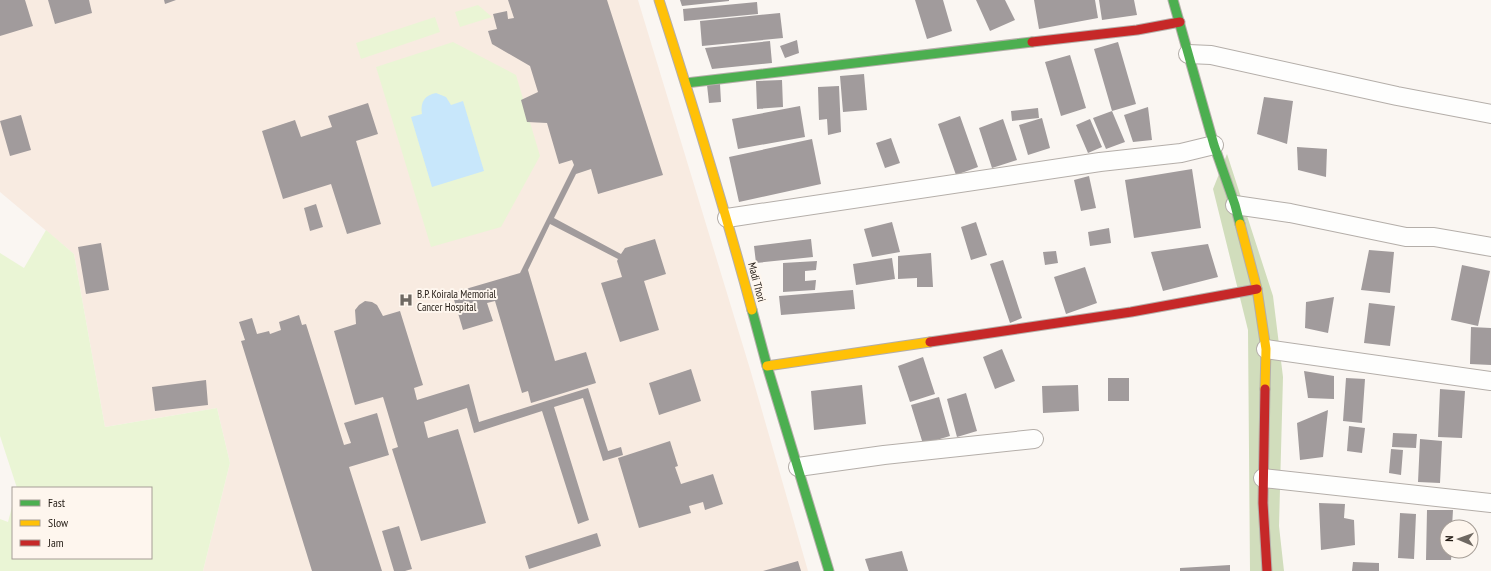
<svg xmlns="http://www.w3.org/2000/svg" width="1491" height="571" font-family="'PT Sans Narrow',sans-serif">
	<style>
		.medical { fill: #f8ebe1 }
		.green { fill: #eaf5d5 }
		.forest { fill: #d1ddbc }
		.water { fill: #c8e7fb }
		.building { fill: #a19b9c }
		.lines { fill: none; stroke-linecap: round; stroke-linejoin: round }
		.street-casing { stroke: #b4aea9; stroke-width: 20 }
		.fast-casing { stroke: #b4aea9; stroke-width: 11 }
		.slow-casing { stroke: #b4aea9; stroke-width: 11 }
		.jam-casing { stroke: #b4aea9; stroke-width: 11 }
		.street { stroke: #fefefd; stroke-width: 18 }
		.fast { stroke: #4caf50; stroke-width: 9 }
		.slow { stroke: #ffc107; stroke-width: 9 }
		.jam { stroke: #c62828; stroke-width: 9 }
		.labels { text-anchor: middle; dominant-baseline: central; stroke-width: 4; stroke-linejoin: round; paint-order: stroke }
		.street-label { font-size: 11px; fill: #231b14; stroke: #fef6ee }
		.poi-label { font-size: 11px; fill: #231b14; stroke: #fef6ee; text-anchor: start }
	</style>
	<rect width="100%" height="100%" fill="#faf6f2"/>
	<path class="medical" d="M0,0H638L750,369L808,571H203L230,463L217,408L105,427L74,254L0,192Z"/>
	<path class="green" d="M478,5L492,17L460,27L455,12Z
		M435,17L440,32L361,59L356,43Z
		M453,42L516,75L540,156L501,227L431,247L376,67Z
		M46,230L74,254L105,427L217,408L230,463L203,571H0V519L8,522L13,503V558H151V488H17L0,436V253L24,268Z"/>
	<path class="forest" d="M1227,154L1273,296L1283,377L1279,526L1284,571H1250L1248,330L1213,189Z"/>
	<path class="water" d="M436,93L446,97L451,105L463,101L484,171L432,187L411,117L422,114C420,102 425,95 436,93Z"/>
	<path class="building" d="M0,0H25L33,26L0,36Z
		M48,0H89L92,13L55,24Z
		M164,0H176L165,4Z
		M508,0H607L663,175L598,194L591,169L576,174L554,218L621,254L625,248L655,239L666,274L644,281L659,330L620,342L601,283L622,277L617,261L618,259L550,224L528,270L555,361L586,352L596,383L531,403L528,391L522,393L495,301L487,303L493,321L463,330L452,293L520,273L574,165L572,160L559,164L547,123L527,122L521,100L538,92L530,66L492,44L488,31L497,29L493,14L507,11L508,19L514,18Z
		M680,0H729V1L682,6Z
		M915,0H943L952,31L927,39Z
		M976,0H1005L1015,20L990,31Z
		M1034,0H1095L1098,18L1039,29Z
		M1099,0H1134L1137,15L1102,20Z
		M757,2L758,14L684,21L683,9Z
		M780,13L783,38L702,46L700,21Z
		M797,40L799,53L785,58L780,46Z
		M770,41L772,63L712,69L705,48Z
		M1118,42L1136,104L1112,111L1094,49Z
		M1070,55L1086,108L1061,116L1045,62Z
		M864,74L867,110L843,112L840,76Z
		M782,80L783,107L757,109L756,81Z
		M720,84L721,102L709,103L707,85Z
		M839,86L841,132L828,135L827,119L819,120L818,87Z
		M1264,97L1293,101L1287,144L1257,134Z
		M368,103L378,134L356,141L381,224L347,234L331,184L283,199L262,131L295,120L301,137L332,127L328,116Z
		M800,106L805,137L738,149L732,119Z
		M1148,107L1152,140L1133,142L1124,115Z
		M1038,108L1039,118L1012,121L1011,111Z
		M1112,111L1125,142L1106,149L1093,118Z
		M21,115L31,150L10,156L0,121Z
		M960,116L978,167L956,175L938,124Z
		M1042,118L1050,148L1028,155L1019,125Z
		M1003,119L1017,160L992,168L979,128Z
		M1090,119L1102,147L1088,153L1076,125Z
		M891,138L900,163L885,168L876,143Z
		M812,139L821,184L739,202L729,157Z
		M1297,147L1327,149L1326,177L1298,170Z
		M1192,169L1201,228L1134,238L1125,180Z
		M1089,176L1096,208L1081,211L1074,180Z
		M316,204L323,227L310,231L304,208Z
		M892,222L900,252L872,257L864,229Z
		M976,222L987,255L971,260L961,227Z
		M1109,228L1111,243L1090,246L1088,232Z
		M811,239L813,257L756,263L754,246Z
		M101,243L109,290L86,294L78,247Z
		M1208,244L1218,277L1163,291L1151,252Z
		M1369,250L1394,252L1390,293L1361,290Z
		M1056,251L1058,263L1045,265L1043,252Z
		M931,253L933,287H917V278L898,279V256Z
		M892,258L895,279L856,285L853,264Z
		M1003,260L1022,318L1010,323L990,264Z
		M817,261L816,270L805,271V281L816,280L815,290L783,292V263Z
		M1462,265L1490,271L1478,326L1451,320Z
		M1085,267L1097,303L1066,314L1054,277Z
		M853,290L855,309L781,315L779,296Z
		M1334,297L1328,333L1305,328L1306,302Z
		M365,301L372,302L377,305L383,316L400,311L423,385L414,388L417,400L469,384L479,422L588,388L608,451L621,447L623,455L603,461L583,398L554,407L589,520L578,524L542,411L474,433L467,408L424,422L428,438L458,429L486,523L421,541L392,449L398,447L383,397L355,405L334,331L356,324L355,310L359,305Z
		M1369,303L1395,306L1390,346L1364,343Z
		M299,315L302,325L306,324L344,445L351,443L344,423L377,413L389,455L349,467L382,571H312L241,341L245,340L239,322L252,318L257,334L269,331L270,334L281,330L279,322Z
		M1471,327L1491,328V365L1470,364Z
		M1002,349L1015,381L995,389L983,357Z
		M923,357L935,394L910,402L898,366Z
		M691,369L701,401L659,415L649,383Z
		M1304,371L1334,376V399L1308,398Z
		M1108,378H1129V401H1108Z
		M1346,378L1365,379L1362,423L1343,421Z
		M206,380L208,405L155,411L152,387Z
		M862,385L866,424L814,430L811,391Z
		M1078,385L1079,411L1043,413L1042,386Z
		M1440,389L1465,391L1462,438L1438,437Z
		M966,393L977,431L957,437L947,399Z
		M939,397L950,436L923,444L911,405Z
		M1328,410L1323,457L1300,460L1297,423Z
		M1349,426L1365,428L1362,453L1347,451Z
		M1393,433L1417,434L1416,448L1392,447Z
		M1420,439L1442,441L1440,483L1418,482Z
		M670,441L678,466L675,467L681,484L713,474L723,504L705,510L703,502L689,506L691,513L639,528L618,458Z
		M1391,449L1403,450L1401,475L1389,473Z
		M1319,503L1345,504L1344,518L1354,520L1355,545L1321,550Z
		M1427,510H1453L1452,527H1447V551H1452L1451,560H1426Z
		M1400,513L1416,514L1414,559L1398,558Z
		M399,526L412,569L405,571H394L382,531Z
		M597,533L601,546L529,569L525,556Z
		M902,551L908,571H869L865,559Z
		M798,561L801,571H763Z
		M1353,562L1379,563V571H1352Z
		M1230,565V571H1180V568Z"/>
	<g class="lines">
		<defs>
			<path id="street" d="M1188,54L1211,55L1397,96L1491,114
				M1235,205L1290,213L1406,237H1434L1491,247
				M727,218L1100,162L1181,153L1214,145
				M1266,349L1491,381
				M798,467L884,455L1034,439
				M1263,478L1491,503"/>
			<path id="fast" d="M1173,0L1214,145L1235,205L1240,224
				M686,83L1032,42
				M752,310L767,366L829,571"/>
			<path id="slow" d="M659,0C692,103 724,206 752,310
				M1240,224L1257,289L1266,349L1265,389
				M767,366L930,342"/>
			<path id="jam" d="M1032,42L1137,30L1180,22
				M930,342L1131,312L1257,289
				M1265,389L1263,503L1267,571"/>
		</defs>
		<use href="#street" class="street-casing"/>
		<use href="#fast" class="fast-casing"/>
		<use href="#slow" class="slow-casing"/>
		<use href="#jam" class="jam-casing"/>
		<use href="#street" class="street"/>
		<use href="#fast" class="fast"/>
		<use href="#slow" class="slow"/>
		<use href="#jam" class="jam"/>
	</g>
	<defs>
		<symbol id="hospital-bare" viewBox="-9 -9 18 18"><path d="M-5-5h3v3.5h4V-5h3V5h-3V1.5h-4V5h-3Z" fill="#6e6862" stroke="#fef6ee" stroke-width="2.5" paint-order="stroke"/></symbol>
	</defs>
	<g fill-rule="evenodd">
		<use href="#hospital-bare" x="396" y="290" width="20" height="20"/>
	</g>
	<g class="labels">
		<g class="street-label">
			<text transform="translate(757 282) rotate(75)">Madi Thori</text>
		</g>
		<g class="poi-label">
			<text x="417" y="294">B.P. Koirala Memorial<tspan x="417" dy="13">Cancer Hospital</tspan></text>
		</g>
	</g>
	<rect x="12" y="487" width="140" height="72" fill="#fef6ee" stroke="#a69e97"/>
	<rect x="20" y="500" width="20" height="6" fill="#4caf50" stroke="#a69e97"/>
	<text x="48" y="507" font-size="12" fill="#231b14">Fast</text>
	<rect x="20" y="520" width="20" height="6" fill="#ffc107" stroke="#a69e97"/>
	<text x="48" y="527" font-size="12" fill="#231b14">Slow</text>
	<rect x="20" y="540" width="20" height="6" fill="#c62828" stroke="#a69e97"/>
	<text x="48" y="547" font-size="12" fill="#231b14">Jam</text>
	<g transform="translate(1459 539) rotate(272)"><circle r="19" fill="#fef6ee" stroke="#a69e97"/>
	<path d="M0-3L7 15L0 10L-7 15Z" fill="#6e6862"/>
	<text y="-6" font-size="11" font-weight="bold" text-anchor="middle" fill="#231b14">N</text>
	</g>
</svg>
